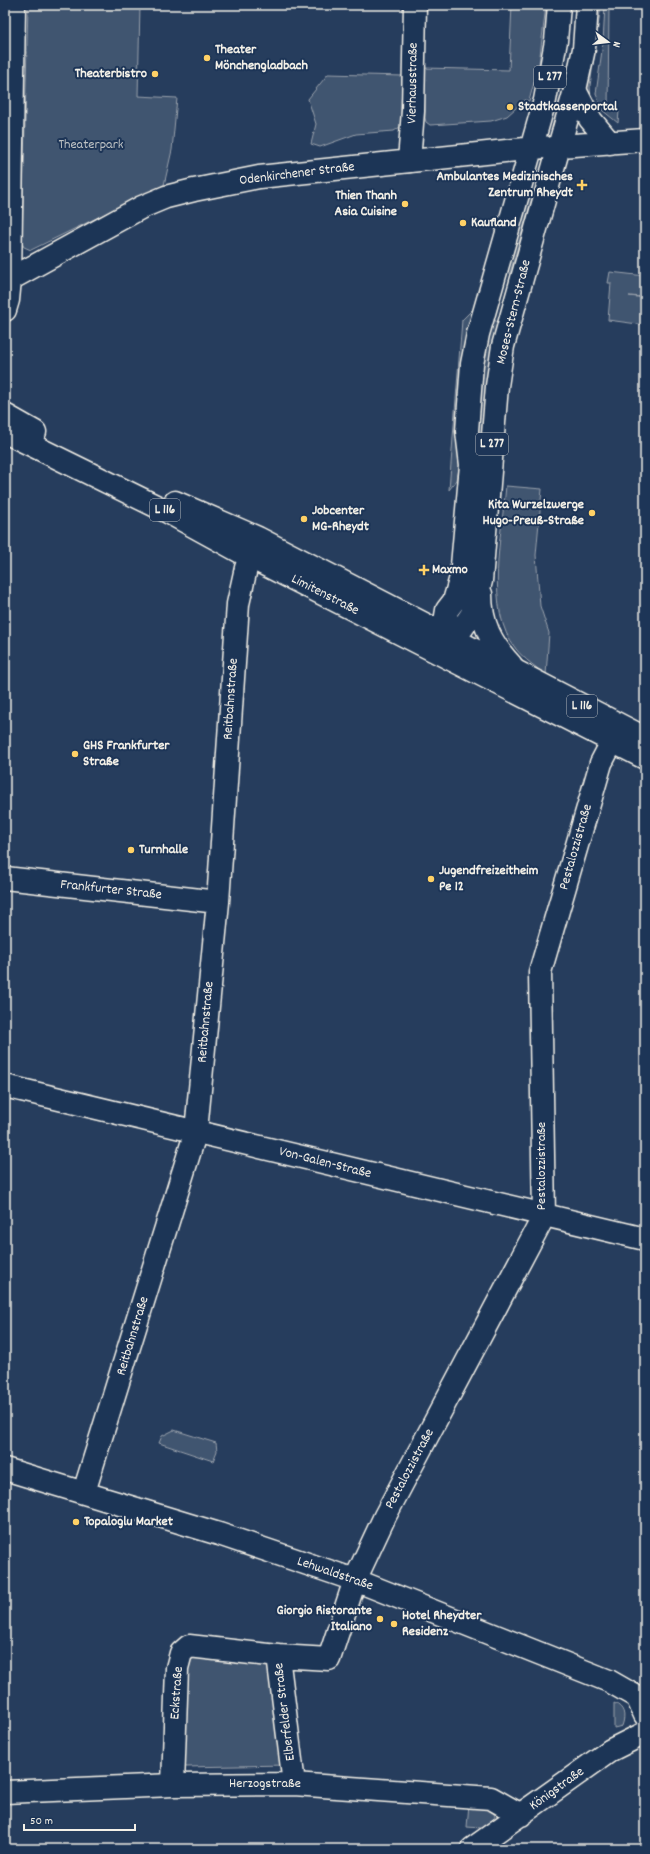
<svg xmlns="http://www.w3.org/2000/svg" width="650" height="1854" font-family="Dekko,sans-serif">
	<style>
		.green { fill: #40546f; stroke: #9aa2ac }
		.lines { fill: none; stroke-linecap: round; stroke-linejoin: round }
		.minor-casing { stroke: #f4f1e8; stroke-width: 25 }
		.major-casing { stroke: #f4f1e8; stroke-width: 25 }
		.minor { stroke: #1d3557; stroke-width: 22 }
		.major { stroke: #1d3557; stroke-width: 22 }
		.poi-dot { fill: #ffd166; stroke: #1d3557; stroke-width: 1.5 }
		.labels { text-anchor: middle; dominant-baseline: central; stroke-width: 4; stroke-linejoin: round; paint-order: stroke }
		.shield { fill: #1d3557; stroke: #b4b9bc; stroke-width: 1 }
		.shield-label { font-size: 13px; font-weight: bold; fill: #f4f1e8 }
		.poi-label { font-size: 14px; font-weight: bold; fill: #f4f1e8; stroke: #1d3557; text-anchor: start }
		.street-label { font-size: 14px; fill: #f4f1e8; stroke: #1d3557 }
		.park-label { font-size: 14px; fill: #bec2c4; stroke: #1d3557 }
	</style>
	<rect width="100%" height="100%" fill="#263d5d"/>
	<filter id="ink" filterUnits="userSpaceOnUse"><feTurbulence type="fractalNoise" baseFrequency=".025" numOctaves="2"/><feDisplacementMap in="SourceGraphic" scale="8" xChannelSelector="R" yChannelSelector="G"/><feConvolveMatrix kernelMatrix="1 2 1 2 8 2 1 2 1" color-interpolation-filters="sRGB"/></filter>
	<g filter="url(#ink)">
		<path class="green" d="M28,5H140L138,96L177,98L172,150L164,185L31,250L24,247L22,243Z
			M512,5H546L539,64L529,101L525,100L507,116L491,121L430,125L426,122L425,118L424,68L509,70Z
			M595,5H601L590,86L591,99L585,92Z
			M605,5H609L608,110L619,111L618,123L602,110L596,94L603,43Z
			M328,74L402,76L401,114H406L400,127L394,131L356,134L320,147L311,144L316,124L308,99Z
			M533,195L510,273H509L507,266L527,196Z
			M610,272L645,276V297L629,296L645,298V325L608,320L611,283H608Z
			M480,302L460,463L457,480L449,490L462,320Z
			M494,318L499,327L467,587L482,355Z
			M506,486L542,489L536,555L540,606L549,633L546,675C536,667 524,659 516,649C484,610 502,533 506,486Z
			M174,1430L216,1443L217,1451L213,1461L159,1443L162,1436Z
			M193,1650L274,1660L286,1765L185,1767L186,1660Z
			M614,1703C624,1707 626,1715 622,1726L614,1728Z
			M469,1804C479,1806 494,1805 495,1818L481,1828L467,1827Z"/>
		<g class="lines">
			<defs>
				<path id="minor" d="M575,90L590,119L610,143
					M560,146L645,140
					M409,161L413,111L415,5
					M5,310L8,300L10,279L14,5
					M5,878L218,902
					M5,1086L645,1239
					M5,1469L219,1534L355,1580L609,1681L637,1697L645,1715
					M84,1492L196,1131L218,902L238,604L246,568L257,539
					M294,1784L278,1656L329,1659L355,1580L385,1516L544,1216L540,972L601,763L612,742
					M173,1785L177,1668L181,1653L189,1646L278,1656
					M5,1792L173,1785L294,1784L491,1798L521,1815
					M472,1849L611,1750L645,1733"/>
				<path id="major" d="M5,282L142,207L166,197L194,190L259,177L544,147
					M5,415L35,432
					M5,432L168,512L250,557L645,758
					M175,502L258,538L645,738
					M481,594C481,624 491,643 511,665
					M448,635L461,630L472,614L481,581L497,386L503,346L575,90L584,49L587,5
					M443,646L448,635L445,622L447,610L454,601L461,577L471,465L467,431L472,364L478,334L545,100L556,41L559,5"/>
			</defs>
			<use href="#minor" class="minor-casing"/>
			<use href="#major" class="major-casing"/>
			<use href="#minor" class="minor"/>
			<use href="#major" class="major"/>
		</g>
	</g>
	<g class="poi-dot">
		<circle cx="207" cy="58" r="4"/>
		<circle cx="155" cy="74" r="4"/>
		<circle cx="510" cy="107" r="4"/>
		<path d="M580 179h4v4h4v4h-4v4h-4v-4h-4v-4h4z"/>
		<circle cx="405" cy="204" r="4"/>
		<circle cx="463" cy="223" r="4"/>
		<circle cx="592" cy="513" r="4"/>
		<circle cx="304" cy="519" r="4"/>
		<path d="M422 564h4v4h4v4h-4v4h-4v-4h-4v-4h4z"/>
		<circle cx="75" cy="754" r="4"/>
		<circle cx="131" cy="850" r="4"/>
		<circle cx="431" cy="879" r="4"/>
		<circle cx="76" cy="1522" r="4"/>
		<circle cx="380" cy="1619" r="4"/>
		<circle cx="394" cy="1624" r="4"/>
	</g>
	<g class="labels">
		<g class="shield">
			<rect x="534" y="66" width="32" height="22" rx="3"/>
			<rect x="476" y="433" width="32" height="22" rx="3"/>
			<rect x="150" y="499" width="30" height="22" rx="3"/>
			<rect x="567" y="695" width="30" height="22" rx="3"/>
		</g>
		<g class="shield-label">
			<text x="550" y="77">L 277</text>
			<text x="492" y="444">L 277</text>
			<text x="165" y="510">L 116</text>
			<text x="582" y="706">L 116</text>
		</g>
		<g class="poi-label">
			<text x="215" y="50">Theater<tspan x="215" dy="16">Mönchengladbach</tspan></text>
			<text x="147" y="74" text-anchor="end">Theaterbistro</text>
			<text x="518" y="107">Stadtkassenportal</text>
			<text x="573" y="177" text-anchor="end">Ambulantes Medizinisches<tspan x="573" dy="16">Zentrum Rheydt</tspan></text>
			<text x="397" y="196" text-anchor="end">Thien Thanh<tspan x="397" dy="16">Asia Cuisine</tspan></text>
			<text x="471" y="223">Kaufland</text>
			<text x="584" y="505" text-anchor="end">Kita Wurzelzwerge<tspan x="584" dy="16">Hugo-Preuß-Straße</tspan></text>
			<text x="312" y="511">Jobcenter<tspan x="312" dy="16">MG-Rheydt</tspan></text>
			<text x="432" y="570">Maxmo</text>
			<text x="83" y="746">GHS Frankfurter<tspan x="83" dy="16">Straße</tspan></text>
			<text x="139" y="850">Turnhalle</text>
			<text x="439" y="871">Jugendfreizeitheim<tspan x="439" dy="16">Pe 12</tspan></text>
			<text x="84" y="1522">Topaloglu Market</text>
			<text x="372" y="1611" text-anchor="end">Giorgio Ristorante<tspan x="372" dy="16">Italiano</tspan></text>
			<text x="402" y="1616">Hotel Rheydter<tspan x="402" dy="16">Residenz</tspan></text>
		</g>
		<g class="street-label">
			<text transform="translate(413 83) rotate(-89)">Vierhausstraße</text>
			<text transform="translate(297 174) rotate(-7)">Odenkirchener Straße</text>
			<text transform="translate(514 312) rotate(-76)">Moses-Stern-Straße</text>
			<text transform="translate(325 595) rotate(27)">Limitenstraße</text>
			<text transform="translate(231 699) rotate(-86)">Reitbahnstraße</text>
			<text transform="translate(576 847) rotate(-74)">Pestalozzistraße</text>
			<text transform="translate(111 890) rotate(6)">Frankfurter Straße</text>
			<text transform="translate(206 1022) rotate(-85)">Reitbahnstraße</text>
			<text transform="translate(325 1163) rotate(14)">Von-Galen-Straße</text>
			<text transform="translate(542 1166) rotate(-90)">Pestalozzistraße</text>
			<text transform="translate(133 1336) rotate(-73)">Reitbahnstraße</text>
			<text transform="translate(410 1469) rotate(-62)">Pestalozzistraße</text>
			<text transform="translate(335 1574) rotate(19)">Lehwaldstraße</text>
			<text transform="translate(177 1693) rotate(-86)">Eckstraße</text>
			<text transform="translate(285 1712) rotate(-97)">Elberfelder Straße</text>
			<text x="265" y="1784">Herzogstraße</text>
			<text transform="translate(557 1789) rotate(-36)">Königstraße</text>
		</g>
		<g class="park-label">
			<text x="91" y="145">Theaterpark</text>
		</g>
	</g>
	<rect width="650" height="1854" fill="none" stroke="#1d3557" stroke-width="20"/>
	<rect x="10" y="10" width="630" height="1834" fill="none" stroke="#f4f1e8" stroke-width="1.5" filter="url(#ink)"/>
	<g transform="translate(608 42) rotate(105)" stroke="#1d3557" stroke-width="3" paint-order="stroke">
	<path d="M0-3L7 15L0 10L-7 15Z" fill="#f4f1e8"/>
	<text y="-6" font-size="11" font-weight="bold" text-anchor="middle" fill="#f4f1e8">N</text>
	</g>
	<path d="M24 1824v6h111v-6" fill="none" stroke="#f4f1e8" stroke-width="2"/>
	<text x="30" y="1824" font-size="12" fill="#f4f1e8" stroke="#1d3557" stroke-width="3" paint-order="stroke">50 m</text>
</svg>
